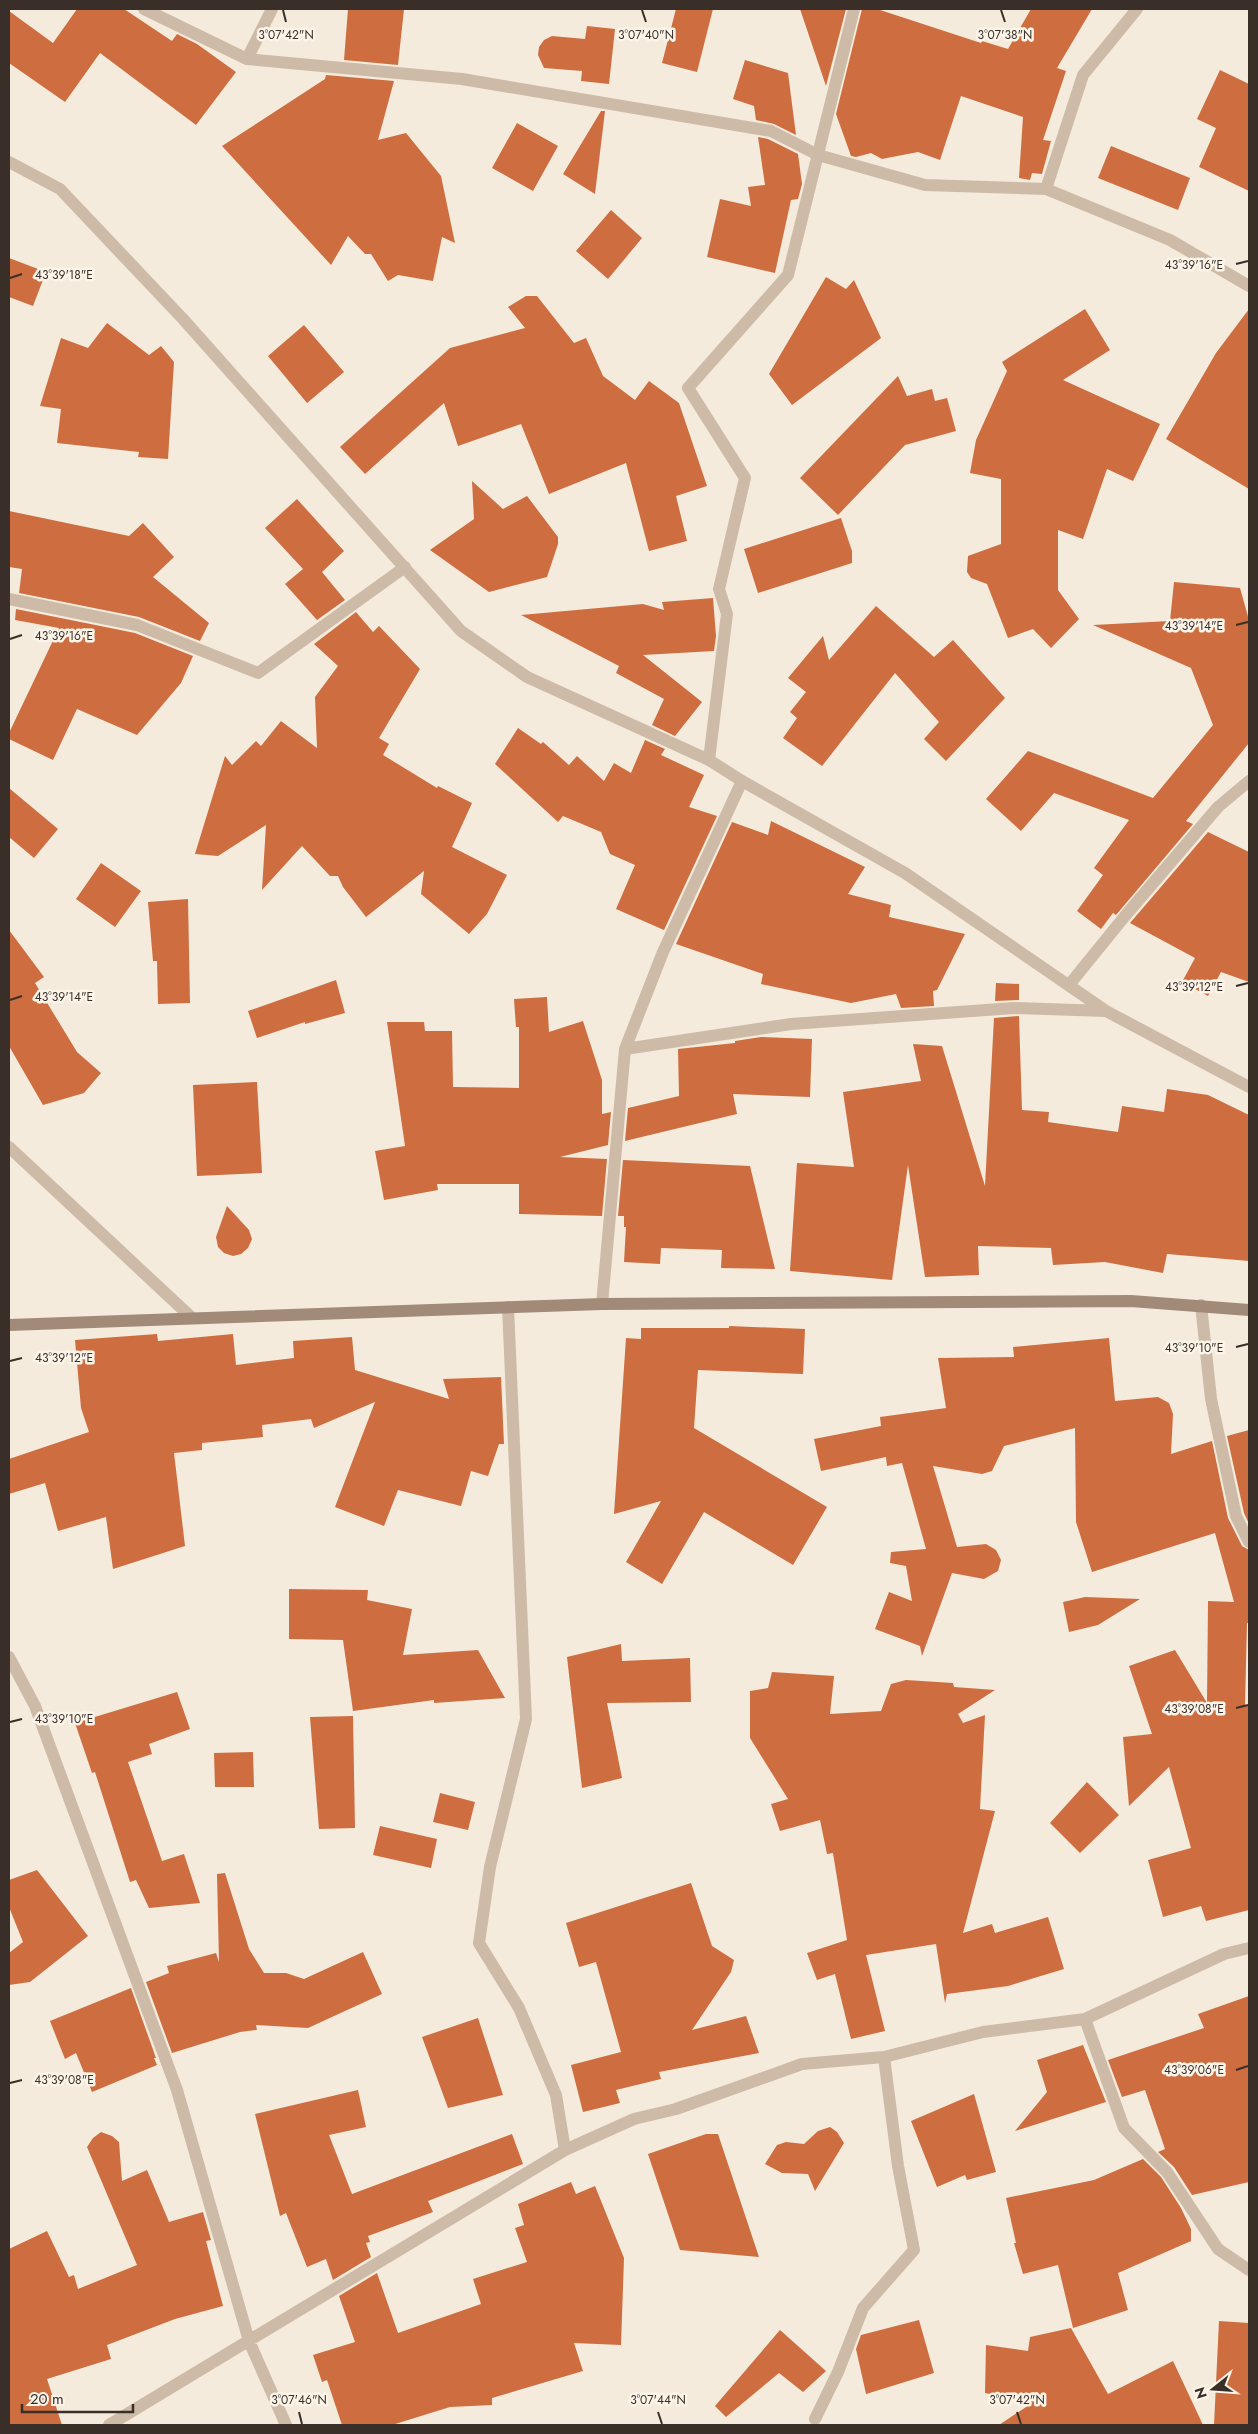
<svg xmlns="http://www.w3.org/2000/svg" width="1258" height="2434" font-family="Jost,sans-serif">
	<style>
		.building { fill: #ce6d40 }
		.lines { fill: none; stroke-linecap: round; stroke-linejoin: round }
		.street { stroke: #cdbba7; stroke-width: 12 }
		.secondary { stroke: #a18a78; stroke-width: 12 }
		.ticks { fill: none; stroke: #392f28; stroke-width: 2 }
		.ticks-label { font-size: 12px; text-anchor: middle; fill: #392f28; stroke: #fbf4e9; stroke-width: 5; stroke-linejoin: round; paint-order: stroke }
	</style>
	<rect width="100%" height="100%" fill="#f4ebdc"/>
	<path class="building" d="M77,9H124L172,41L177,34L197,44L236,72L196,125L100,53L65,102L9,63V11L53,43Z
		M348,9H404L398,65L344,60Z
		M676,9H713L697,72L662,63Z
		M800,9H846L826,86Z
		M862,9H877L981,43L982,41L1008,49L1031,9H1092L1057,68L1066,71L1043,140L1051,141L1042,174L1032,173L1030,180L1019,178L1023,117L961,96L940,160L918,152L882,159L871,153L856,157L851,156L836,114Z
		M587,26L615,29L609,84L581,81L582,71L544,68L538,55L539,47L544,40L552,36L585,39Z
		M745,60L788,73L796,135L774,124L756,120L754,106L733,99Z
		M1220,70L1249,84V191L1199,167L1216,128L1197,119Z
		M326,75L394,81L378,140L406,133L441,176L455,243L442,237L433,281L398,275L388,281L371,254H365L348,236L331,265L222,146L325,79Z
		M601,111H605L595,194L563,174Z
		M517,123L558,146L533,191L492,168Z
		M758,137L768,139L798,154L802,184L798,199L791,200L775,273L707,257L720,199L751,206L748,187L765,185Z
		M1111,146L1190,178L1178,210L1098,178Z
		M611,210L642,238L608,279L576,251Z
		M9,258L46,272L33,306L9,297Z
		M826,277L846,289L854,280L881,338L792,405L769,374Z
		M526,296H537L574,343L586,338L603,376L635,400L649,381L679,403L707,486L676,496L687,541L649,551L626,463L549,494L521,424L458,446L444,403L365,474L340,447L450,348L525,328L508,307Z
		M1085,309L1110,350L1063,380L1160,424L1133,481L1107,469L1083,539L1058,530V590L1079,619L1051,648L1033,629L1008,638L987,584L971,578L967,572L968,556L1001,544V479L970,473L976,440L1007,371L1002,362Z
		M1249,309V489L1166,439L1216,353Z
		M107,323L149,355L161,346L174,362L168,459L138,457L139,452L57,443L61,409L40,406L61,338L88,348Z
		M304,325L344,372L307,403L268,356Z
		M898,376L907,396L932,389L935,401L947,398L956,431L905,445L838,515L800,478Z
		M472,481L503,509L527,496L558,537V544L547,577L489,592L430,550L474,519Z
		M297,499L344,551L322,572L345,600L317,620L285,584L303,569L265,528Z
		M9,511L129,536L143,523L174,557L153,577L209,623L200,641L139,617L19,593L22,569L9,567Z
		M841,518L852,551V563L758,593L744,549Z
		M1174,582L1240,588L1249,620V743L1186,821L1193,824L1116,915L1113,913L1101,929L1077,911L1103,875L1094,868L1129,820L1054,793L1021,831L986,799L1028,751L1153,798L1213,725L1191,668L1093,625L1170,621Z
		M713,598L716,636L714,651L643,655L702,702L675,736L652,725L664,699L616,673L619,666L521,615L643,604L664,610L662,602Z
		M876,606L934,657L953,640L1005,698L946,761L924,739L939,722L895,673L822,766L783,738L797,718L790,712L806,692L788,678L823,636L829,660Z
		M16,609L135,633L193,656L181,683L137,735L77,709L53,760L9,739V733L59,628L15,620Z
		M356,612L373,632L379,626L420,669L379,738L389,744L383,755L437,788L438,786L472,803L452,847L507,875L487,914L469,934L421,894L424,871L366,917L343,887L338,876H330L302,846L262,890L266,825L218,856L195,854L225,756L232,765L256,741L261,746L281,721L317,748L315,697L338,666L314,644Z
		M518,728L541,744L543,742L569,765L577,756L604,781L614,763L631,773L645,740L665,749L661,755L704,775L689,807L717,816L664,930L616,909L635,865L610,854L601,832L563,816L558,822L495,764Z
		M9,788L58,829L34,858L9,837Z
		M771,821L865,867L848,894L891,905L889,917L965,934L937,990L933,991L934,1006L901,1008L896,994L851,1003L761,984L763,974L676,944L732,822L768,835Z
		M1208,832L1249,852V982L1221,972L1208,996L1182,982L1195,958L1130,923Z
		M101,863L141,891L115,927L76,899Z
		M188,899L190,1003L158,1004L157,961H153L148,902Z
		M9,930L44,977L35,983L77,1052L101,1073L84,1093L43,1105L9,1046Z
		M336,980L345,1013L305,1024V1022L257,1038L248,1011Z
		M996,983L1019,984V1000L995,1001Z
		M547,997L549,1032L583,1021L602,1080V1114L611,1112L608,1145L560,1157L607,1159L602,1216L519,1214V1184H437L438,1190L384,1200L375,1151L405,1146L387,1022H424L425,1031H452L453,1087L519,1088V1027H516L514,999Z
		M1019,1016L1022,1110L1049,1112L1048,1122L1118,1132L1122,1106L1164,1112L1167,1089L1208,1095L1249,1115V1261L1167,1254L1163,1273L1105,1262L1053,1265L1051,1248L978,1246L979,1275L925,1277L908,1165L892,1280L790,1271L797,1163L854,1167L843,1092L921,1081L913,1044L942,1046L985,1186L994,1018Z
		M761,1037L812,1039L810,1097L733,1094L737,1114L625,1141L628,1108L679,1096L678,1049L735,1043V1041Z
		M257,1082L262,1173L197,1176L193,1085Z
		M623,1160L750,1166L775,1269L721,1268L722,1250L661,1248L660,1264L624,1262L626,1227H624V1216H618Z
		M227,1206L249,1230L252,1239L248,1248L241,1254L233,1256L224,1253L218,1247L216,1237Z
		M729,1326L805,1329L803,1374L698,1370L694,1428L827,1507L793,1565L704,1512L662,1584L626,1562L661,1501L614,1514L626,1338L641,1339V1328H729Z
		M157,1334L158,1341L233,1334L236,1365L294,1358L293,1341L352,1337L355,1370L449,1399L443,1379L501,1377L504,1444H499L488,1476L471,1471L461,1506L398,1490L384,1526L335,1507L375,1402L314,1428L311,1419L262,1425L263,1437L202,1443V1450L174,1453L185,1546L113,1569L106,1517L58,1531L45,1483L9,1494V1459L89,1432L81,1408L75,1340Z
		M1109,1338L1115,1401L1158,1397L1169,1403L1173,1414L1171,1454L1212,1441L1228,1518L1242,1546L1249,1550V1623H1247L1245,1706L1249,1705V1910L1206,1921L1201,1906L1163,1917L1148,1860L1191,1848L1169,1767L1129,1806L1123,1737L1152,1734L1129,1666L1175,1650L1207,1703L1208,1601L1234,1602L1215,1533L1092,1572L1076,1522L1075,1428L1004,1446L992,1471L982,1474L933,1466L957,1547L986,1544L996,1550L1001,1560L998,1571L984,1579L952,1573L922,1656L920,1646L875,1629L889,1592L912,1601L906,1566L890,1563L891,1552L926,1549L902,1463L887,1466L886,1457L821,1471L814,1439L881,1426L880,1417L946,1408L938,1358L1014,1357L1013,1347Z
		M1249,1430V1524L1244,1513L1227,1436Z
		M289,1589L368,1590L367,1600L412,1609L403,1655L478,1650L505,1698L434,1703V1700L353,1711L343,1640L289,1639Z
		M1085,1597L1140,1599L1098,1625L1069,1632L1063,1602Z
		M621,1644L622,1661L690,1658L691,1702L607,1703L622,1778L582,1788L567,1657Z
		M772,1672L834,1676L830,1714L881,1711L891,1684L906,1680L953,1683L954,1687L995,1690L958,1714L963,1723L985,1715L980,1809L995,1811L963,1933L992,1924L995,1933L1048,1917L1064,1969L1008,1986L947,1994L945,2003L936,1944L866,1955L885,2031L851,2039L835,1974L817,1980L807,1953L847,1940L833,1853L827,1854L820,1820L780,1831L771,1804L788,1799L750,1738V1691L768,1688Z
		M177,1692L190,1729L149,1744L152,1754L128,1762L162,1861L184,1854L200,1903L149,1908L136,1880L130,1882L95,1772L92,1773L75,1723Z
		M353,1716L355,1828L319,1829L310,1717Z
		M253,1752L254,1787H215L214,1753Z
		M1087,1782L1119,1815L1080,1853L1050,1823Z
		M440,1793L475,1802L468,1830L433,1822Z
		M380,1826L437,1839L431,1868L373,1855Z
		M37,1870L88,1936L30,1982L9,1985V1953L23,1942L9,1907V1880Z
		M225,1873L249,1949L264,1973H286L304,1979L363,1952L382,1994L308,2028L256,2025L257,2030L240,2032L172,2053L146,1982L169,1973L167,1966L216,1953L219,1962L217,1874Z
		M691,1883L712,1946L734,1960L731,1972L692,2030L746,2016L759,2053L659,2072L661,2079L616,2090L620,2103L583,2112L571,2065L621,2052L596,1962L579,1967L566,1923Z
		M131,1988L156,2058H154L157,2065L92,2092L76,2053L65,2059L50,2021Z
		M1249,1996V2182L1192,2195L1174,2167L1158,2152L1165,2149L1145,2090L1122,2097L1108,2060L1204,2028L1198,2014Z
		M478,2018L503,2095L448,2108L422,2037Z
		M1083,2045L1106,2102L1015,2131L1047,2092L1037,2060Z
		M358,2090L366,2127L329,2135L352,2194L512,2134L523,2164L428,2201L433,2212L368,2236L370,2242L366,2243L371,2257L333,2280L326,2259L307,2267L286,2213L280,2216L255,2114Z
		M974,2094L996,2172L967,2180L965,2175L937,2187L911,2121Z
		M830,2127L837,2132L844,2143L815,2191L808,2174L782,2173L765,2164L777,2145L786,2142L804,2144L818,2131Z
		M101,2132L112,2136L119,2142L122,2181L147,2170L169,2222L203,2212L211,2240L206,2241L223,2306L175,2319L107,2345L111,2359L47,2379L62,2425H9V2249L47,2231L69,2277L74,2275L78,2289L137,2265L87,2147L93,2138Z
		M706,2134H718L759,2257L680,2250L648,2154Z
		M1143,2159L1161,2177L1181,2208L1191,2229V2241L1118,2273L1128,2310L1073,2328L1058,2265L1023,2274L1014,2243H1016L1006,2198L1094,2180Z
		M571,2182L576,2194L595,2186L624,2258L621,2345L574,2343L583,2371L492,2398V2405L450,2407L392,2425H342L327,2380L322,2382L313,2355L355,2342L339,2296L377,2273L398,2333L481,2304L473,2279L527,2262L515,2228L524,2225L518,2204Z
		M919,2320L934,2373L866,2394L856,2349L861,2335Z
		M1219,2321L1249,2323V2425H1214Z
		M1071,2328L1108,2394L1173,2361L1203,2425H999L1032,2403L985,2393L986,2345L1028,2351L1030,2337Z
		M780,2330L826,2371L803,2392L779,2373L726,2417L715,2406Z"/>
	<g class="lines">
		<path class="street" d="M144,9L247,59L462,79L771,131L818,155L925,185L1046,189L1170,240L1249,286
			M247,59L272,9
			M9,162L60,189L183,319L461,631L527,677L709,760L742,781L905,873L1106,1011L1249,1087
			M1046,189L1083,75L1137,9
			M9,599L137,625L258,673L405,567
			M709,760L727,614L719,589L745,478L688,388L788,275L854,9
			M1069,985L1125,916L1218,807L1249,781
			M625,1049L791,1024L1014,1008L1106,1011
			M9,1147L192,1318
			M602,1304L625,1049L663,952L742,781
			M1201,1305L1211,1399L1236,1516L1249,1542
			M508,1307L526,1719L490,1867L479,1943L519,2008L556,2095L565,2150
			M9,1657L35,1706L177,2090L249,2341L286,2425
			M1085,2019L1124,2128L1167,2172L1218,2249L1249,2270
			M815,2419L838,2372L863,2308L914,2250L898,2166L884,2057
			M109,2425L565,2150L634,2119L676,2109L802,2064L884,2057L983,2032L1085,2019L1224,1954L1249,1948"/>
		<path class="secondary" d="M9,1325L602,1304L1131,1301L1249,1310"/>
	</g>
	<path class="ticks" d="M283,10L286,22M642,10L646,22M1001,10L1005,22M1236,264L1248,261M10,278L22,274M1236,625L1248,622M10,639L22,635M1236,986L1248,983M10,1000L22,996M1236,1347L1248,1344M10,1361L22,1358M1236,1708L1248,1705M10,1722L22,1719M1236,2070L1248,2066M10,2083L22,2080M299,2412L302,2424M658,2412L662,2424M1017,2412L1021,2424"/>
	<g class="ticks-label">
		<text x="286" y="39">3°07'42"N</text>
		<text x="646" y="39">3°07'40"N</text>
		<text x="1005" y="39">3°07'38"N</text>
		<text x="1194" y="269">43°39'16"E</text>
		<text x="64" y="279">43°39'18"E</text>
		<text x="1194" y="630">43°39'14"E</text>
		<text x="64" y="640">43°39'16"E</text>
		<text x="1194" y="991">43°39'12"E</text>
		<text x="64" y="1001">43°39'14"E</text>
		<text x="1194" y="1352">43°39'10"E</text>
		<text x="64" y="1362">43°39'12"E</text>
		<text x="1194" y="1713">43°39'08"E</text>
		<text x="64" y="1723">43°39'10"E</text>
		<text x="1194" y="2074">43°39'06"E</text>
		<text x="64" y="2084">43°39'08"E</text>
		<text x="299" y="2404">3°07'46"N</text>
		<text x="658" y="2404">3°07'44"N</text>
		<text x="1017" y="2404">3°07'42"N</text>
	</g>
	<rect width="1258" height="2434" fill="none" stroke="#392f28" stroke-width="20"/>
	<g transform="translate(1213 2389) rotate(253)" stroke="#fbf4e9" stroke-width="4" paint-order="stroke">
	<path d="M0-4L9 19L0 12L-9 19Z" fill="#392f28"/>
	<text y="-8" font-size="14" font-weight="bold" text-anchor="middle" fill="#392f28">N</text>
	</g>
	<path d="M22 2404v8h111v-8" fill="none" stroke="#392f28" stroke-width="2.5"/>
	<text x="30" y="2404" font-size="15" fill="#392f28" stroke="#fbf4e9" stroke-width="4" paint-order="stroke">20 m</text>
</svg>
